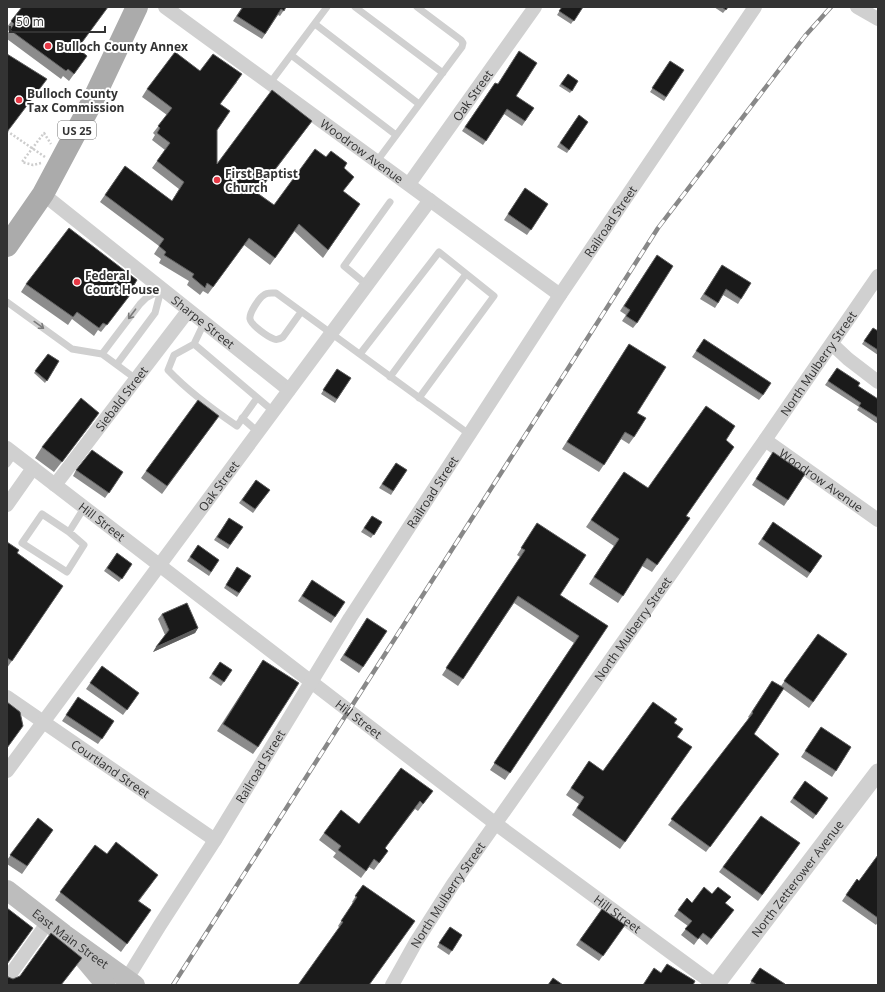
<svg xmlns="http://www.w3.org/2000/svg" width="885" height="992" font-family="'Open Sans',sans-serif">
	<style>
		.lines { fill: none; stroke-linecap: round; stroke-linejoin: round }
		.path { stroke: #cdcdcd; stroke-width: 2.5; stroke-dasharray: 2 2; stroke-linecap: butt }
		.service { stroke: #d0d0d0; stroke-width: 7 }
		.minor { stroke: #d0d0d0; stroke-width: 14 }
		.tertiary { stroke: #d0d0d0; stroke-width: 17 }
		.secondary { stroke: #bdbdbd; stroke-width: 20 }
		.primary { stroke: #ababab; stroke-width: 22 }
		.rail-casing { stroke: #888; stroke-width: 4.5 }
		.rail { stroke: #fff; stroke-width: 3; stroke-dasharray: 9; stroke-linecap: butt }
		.wall { fill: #8c8c8c }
		.shaded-wall { fill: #5f5f5f }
		.building { fill: #1a1a1a; stroke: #5f5f5f }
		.oneway { stroke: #7a7a7a }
		.poi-dot { fill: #e63946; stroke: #fff; stroke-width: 1.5 }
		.labels { text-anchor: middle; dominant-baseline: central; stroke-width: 4; stroke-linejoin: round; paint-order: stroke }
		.shield { fill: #fff; stroke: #707070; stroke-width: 1 }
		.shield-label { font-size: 11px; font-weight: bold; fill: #333 }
		.poi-label { font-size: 12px; font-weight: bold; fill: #333; stroke: #fff; text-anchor: start }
		.street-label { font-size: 12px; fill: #333; stroke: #fff }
	</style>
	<rect width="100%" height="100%" fill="#fff"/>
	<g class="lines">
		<path class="path" d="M7,131L45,157
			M41,163L33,165L22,162L44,133L51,144"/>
		<path class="service" d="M355,7L443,73
			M315,24L419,104
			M291,55L396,135
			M270,83L327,7
			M377,161L462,47L463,43L461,40L417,7
			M367,285L344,266L390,202
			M7,302L72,349L102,354L136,379
			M301,312L283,337C280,339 277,340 274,339C268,337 251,325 250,319C249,313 259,298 264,295C267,292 272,293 276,293L469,434
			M204,323L194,344L174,355L168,370C189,392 212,409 237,426L257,398
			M194,344L273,411
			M102,354L140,304L146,298L161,290
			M360,354L439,252L494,296L419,398
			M117,364L155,313L161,290
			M390,377L466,274
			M242,418L258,432
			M7,464L14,454
			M69,532L84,545L67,572L22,543L42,514L69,532L84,508"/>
		<g class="minor">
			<path id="s1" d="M165,7L560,295"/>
			<path d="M857,7L878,19"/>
			<path id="s2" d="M409,184L535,7"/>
			<path id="s3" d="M43,194L289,390"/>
			<path d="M832,344L848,359L878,382"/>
			<path id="s4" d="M765,440L878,520"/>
			<path id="s5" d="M7,448L496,824L715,985"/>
			<path id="s6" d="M55,485L188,311"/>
			<path d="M7,505L33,468"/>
			<path id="s7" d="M7,697L215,840"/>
			<path id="s8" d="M7,771L430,200"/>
			<path d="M7,979L48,922"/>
			<path id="s9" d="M123,985L160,925L215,840L350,618L560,295L755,7"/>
			<path id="s10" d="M392,985L416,942L453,884L765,440L878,276"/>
		</g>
		<path class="tertiary" id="s11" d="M716,985L878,772"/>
		<g class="secondary">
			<path id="s12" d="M7,890L64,934L135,985"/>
			<path d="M80,954L106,985"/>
		</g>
		<path class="primary" d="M7,246L43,194L92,102L137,7"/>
		<defs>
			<path id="rail" d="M173,985L658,228L805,36L831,7"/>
		</defs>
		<use href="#rail" class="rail-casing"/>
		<use href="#rail" class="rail"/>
	</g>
	<path class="wall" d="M22,7L80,45L81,51L87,56L69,81L63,76L61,79L7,39V34L9,31L7,30V27Z
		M242,7H286L280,16L278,15L262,39L233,21Z
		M562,7H583L571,24L557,15Z
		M714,7H728L723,13Z
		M670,61L684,70L664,101L650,92Z
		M200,71L237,82L220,104L217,130V164L312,121L258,193L274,205L326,157L344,168L343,192L360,204L323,258L294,231L270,265L244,245L208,294L203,291L200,295L187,285L189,281L159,263L161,259L154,254L159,246L100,202L125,166L172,201L179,189L152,168L165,150L152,140L155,135L153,133L167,115L142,97L147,89Z
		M568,74L578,81L570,93L559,86Z
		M495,83L534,108L522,126L504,114L483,145L462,131Z
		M579,115L588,122L567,153L557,147Z
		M525,188L548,204L527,235L504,220Z
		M653,261L637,323L633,328L622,321L626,315L620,311Z
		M722,265L741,299L738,304L723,295L715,308L700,299Z
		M26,284L131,290L128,298L101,332L98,330L94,336L72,319L68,325L21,292Z
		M873,328L878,331V355L862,344Z
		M704,339L763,395L759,400L692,357Z
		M629,344L637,413L634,437L629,444L621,439L599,472L562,449Z
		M48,354L59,361L45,383L34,373Z
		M837,368L858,386L878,399V424L857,410L859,407L825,385Z
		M337,369L351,378L335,403L321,394Z
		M92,423L54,472L35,458L42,447Z
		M214,423L162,494L141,478L146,471Z
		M726,440L686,516L690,518L652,572L642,566L618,603L589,584L614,546L586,527L624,472L648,488Z
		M773,452L788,500L784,506L752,485Z
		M396,463L407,470L391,495L379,488Z
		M76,470L123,472L105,498L73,476Z
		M256,480L270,490L253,513L239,503Z
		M372,516L382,522L371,538L361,532Z
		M229,518L243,527L228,549L214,540Z
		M773,522L822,556L807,578L758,544Z
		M533,530L560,595L608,626L505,780L490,770L574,643L514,603L458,686L442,675L520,557L517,555Z
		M7,542L17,553L63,586L7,668Z
		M198,545L219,560L209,576L187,561Z
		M117,553L132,564L119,582L104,571Z
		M237,567L251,576L237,597L224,588Z
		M312,580L335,617L331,623L298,601Z
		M162,614L198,628L195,633L153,652L165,635L158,619Z
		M363,624L387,631L359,673L340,660Z
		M818,634L847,654L809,708L783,689L754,734L779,754L706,852L668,825L749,718L748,717L772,681L781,686Z
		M263,660L258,747L253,754L217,731Z
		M220,662L232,670L221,686L209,678Z
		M102,666L139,693L123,715L86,689Z
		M78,697L114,721L98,744L62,721Z
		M674,723L677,737L692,747L620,849L572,815L579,804L566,795L589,761L603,771Z
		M821,727L851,747L832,777L801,757Z
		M805,781L828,798L813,819L790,802Z
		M433,791L418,811L415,809L385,848L388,851L374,870L369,867L361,878L333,857L336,853L319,840L324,833L359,824Z
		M761,816L800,843L758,901L719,872Z
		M38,818L53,830L22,874L7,864V860Z
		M95,845L107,854L153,882L139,901L151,910L121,952L55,900Z
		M878,855V922L876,925L842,901L857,879L859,881Z
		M363,885L415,921L339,927L338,926L353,903L352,902Z
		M687,898L692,903H726L730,915L707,945L699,938L694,945L681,935L688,926L674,916Z
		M602,909L625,925L599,961L576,945Z
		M450,927L462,935L449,955L437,947Z
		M760,968L785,985H749Z"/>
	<path class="shaded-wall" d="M198,628L195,633L153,652L156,647Z"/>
	<path class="building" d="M22,7H108L80,45L84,47L81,51L87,56L74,74L68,69L66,71L10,30L14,24L11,21Z
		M243,7H286L284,11L281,9L265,34L237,16Z
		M562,7H583L574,21L559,11Z
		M722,7H728L726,10Z
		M519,51L537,63L516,96L534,108L525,121L507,109L486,141L465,127L495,83L498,84Z
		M175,52L200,71L213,54L242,74L220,104L230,111L217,130V164L272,90L312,121L257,193L274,205L315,149L326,157L331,151L347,163L344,168L354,177L343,191L360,204L328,250L299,224L275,258L249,238L213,287L207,283L205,288L192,277L194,274L164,255L166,252L159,246L164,239L105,195L125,166L172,201L184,182L157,161L170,143L157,133L160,128L158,126L172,108L147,89Z
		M7,54L47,79L7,132Z
		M670,61L684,70L666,97L652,88Z
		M568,74L578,81L572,91L561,84Z
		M579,115L588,122L569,150L560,143Z
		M525,188L548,204L531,230L508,214Z
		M69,228L137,280L131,290L133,291L107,325L103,323L99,328L77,312L73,317L26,284Z
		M657,255L673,266L637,323L626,316L630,310L624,306Z
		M722,265L751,283L741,299L726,289L718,303L704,294Z
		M873,328L878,331V350L864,341Z
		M704,339L771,383L763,395L696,351Z
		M629,344L666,367L637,413L646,418L634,437L625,432L604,465L567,442Z
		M48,354L59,361L47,381L35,371Z
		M837,368L860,383L858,386L878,399V418L859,406L861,403L828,381Z
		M337,369L351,378L337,399L323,390Z
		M81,398L99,413L62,462L42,447Z
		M198,400L219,416L167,486L146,471Z
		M706,406L735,426L726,440L734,447L686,516L690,518L657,565L647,558L623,596L594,577L619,539L591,520L624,472L648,488Z
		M92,450L123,472L109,493L76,470Z
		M773,452L805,474L788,500L756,479Z
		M396,463L407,470L393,491L382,484Z
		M256,480L270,490L255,509L242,500Z
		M372,516L382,522L374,535L364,528Z
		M229,518L243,527L230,545L217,537Z
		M773,522L822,556L810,573L762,539Z
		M537,523L586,555L560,595L608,626L510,773L494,763L579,636L518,596L463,679L446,668L525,550L521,548Z
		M7,542L19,550L17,553L63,586L12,661L7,658Z
		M198,545L219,560L211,572L190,557Z
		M117,553L132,564L122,579L107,568Z
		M237,567L251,576L239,593L226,585Z
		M312,580L345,602L335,617L302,596Z
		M187,603L198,628L156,647L169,630L162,614Z
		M367,618L387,631L363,667L344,655Z
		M818,634L847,654L813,702L784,681Z
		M263,660L299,683L258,747L223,724Z
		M220,662L232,670L224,682L212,674Z
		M102,666L139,693L127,710L90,683Z
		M772,681L784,688L754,734L779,754L710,847L671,819L753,713L752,712Z
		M78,697L114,721L102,739L66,715Z
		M7,702L20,712L23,726L7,748Z
		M653,702L677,719L674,723L683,729L677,737L692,747L625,842L577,808L584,797L571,788L589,761L603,771Z
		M821,727L851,747L836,771L805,751Z
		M401,768L433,791L423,804L420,801L385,848L388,851L379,863L374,859L366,871L338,850L341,846L324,833L341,810L359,824Z
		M805,781L828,798L816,815L793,798Z
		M761,816L800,843L762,895L723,867Z
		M38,818L53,830L27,866L10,855Z
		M116,842L158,875L138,901L151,910L127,944L60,892L95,845L107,854Z
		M878,855V918L846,895L857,879L859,881Z
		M363,885L415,921L369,985H298L343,922L341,921L357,897L355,896Z
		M704,887L712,894L718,887L731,897L725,903L734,910L711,939L703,933L698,939L685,929L692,921L678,910L687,898L692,903Z
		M7,908L33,928L7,964Z
		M602,909L625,925L603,956L580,940Z
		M450,927L462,935L452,951L439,943Z
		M51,933L82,958L61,985H7V975L8,977L13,979L20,976Z
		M667,964L695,981L693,985H643L654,968L661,973Z
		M760,968L785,984V985H757L751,981Z
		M553,978L563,985H548Z"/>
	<defs><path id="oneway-shaft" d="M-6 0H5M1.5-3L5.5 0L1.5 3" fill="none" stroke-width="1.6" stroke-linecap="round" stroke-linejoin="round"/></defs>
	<g class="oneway">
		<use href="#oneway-shaft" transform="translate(132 314) rotate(127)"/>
		<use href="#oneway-shaft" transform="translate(39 325) rotate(36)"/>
	</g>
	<g class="poi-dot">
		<circle cx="48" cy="46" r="4"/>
		<circle cx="19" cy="100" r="4"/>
		<circle cx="217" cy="180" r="4"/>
		<circle cx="77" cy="282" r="4"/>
	</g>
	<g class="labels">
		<rect class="shield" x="58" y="121" width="38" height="18" rx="3"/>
		<g class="shield-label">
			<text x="77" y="130">US 25</text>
		</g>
		<g class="poi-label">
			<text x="56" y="46">Bulloch County Annex</text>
			<text x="27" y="93">Bulloch County<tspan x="27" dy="14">Tax Commission</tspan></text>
			<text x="225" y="173">First Baptist<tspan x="225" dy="14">Church</tspan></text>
			<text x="85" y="275">Federal<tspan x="85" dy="14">Court House</tspan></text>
		</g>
		<g class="street-label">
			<text stroke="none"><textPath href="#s2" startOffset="109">Oak Street</textPath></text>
			<text stroke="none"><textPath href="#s1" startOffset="244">Woodrow Avenue</textPath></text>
			<text stroke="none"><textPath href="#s9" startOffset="906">Railroad Street</textPath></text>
			<text stroke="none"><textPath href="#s3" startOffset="205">Sharpe Street</textPath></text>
			<text stroke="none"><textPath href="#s10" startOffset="754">North Mulberry Street</textPath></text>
			<text stroke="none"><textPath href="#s6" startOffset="109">Siebald Street</textPath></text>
			<text stroke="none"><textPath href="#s4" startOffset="69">Woodrow Avenue</textPath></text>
			<text stroke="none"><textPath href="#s8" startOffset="355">Oak Street</textPath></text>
			<text stroke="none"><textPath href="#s9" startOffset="582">Railroad Street</textPath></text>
			<text stroke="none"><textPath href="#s5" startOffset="120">Hill Street</textPath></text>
			<text stroke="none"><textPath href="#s10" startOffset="430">North Mulberry Street</textPath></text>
			<text stroke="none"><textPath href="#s5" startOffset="444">Hill Street</textPath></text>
			<text stroke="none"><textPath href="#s9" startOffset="258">Railroad Street</textPath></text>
			<text stroke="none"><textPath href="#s7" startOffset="126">Courtland Street</textPath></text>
			<text stroke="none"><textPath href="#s11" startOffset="134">North Zetterower Avenue</textPath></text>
			<text stroke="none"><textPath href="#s10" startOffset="106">North Mulberry Street</textPath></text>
			<text stroke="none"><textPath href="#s5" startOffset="768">Hill Street</textPath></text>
			<text stroke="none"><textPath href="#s12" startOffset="80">East Main Street</textPath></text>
		</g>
	</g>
	<rect width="885" height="992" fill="none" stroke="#333333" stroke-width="16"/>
	<path d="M10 26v6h95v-6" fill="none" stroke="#333333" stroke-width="2"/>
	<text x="16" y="26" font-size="12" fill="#333333" stroke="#ffffff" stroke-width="3" paint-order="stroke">50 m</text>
</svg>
